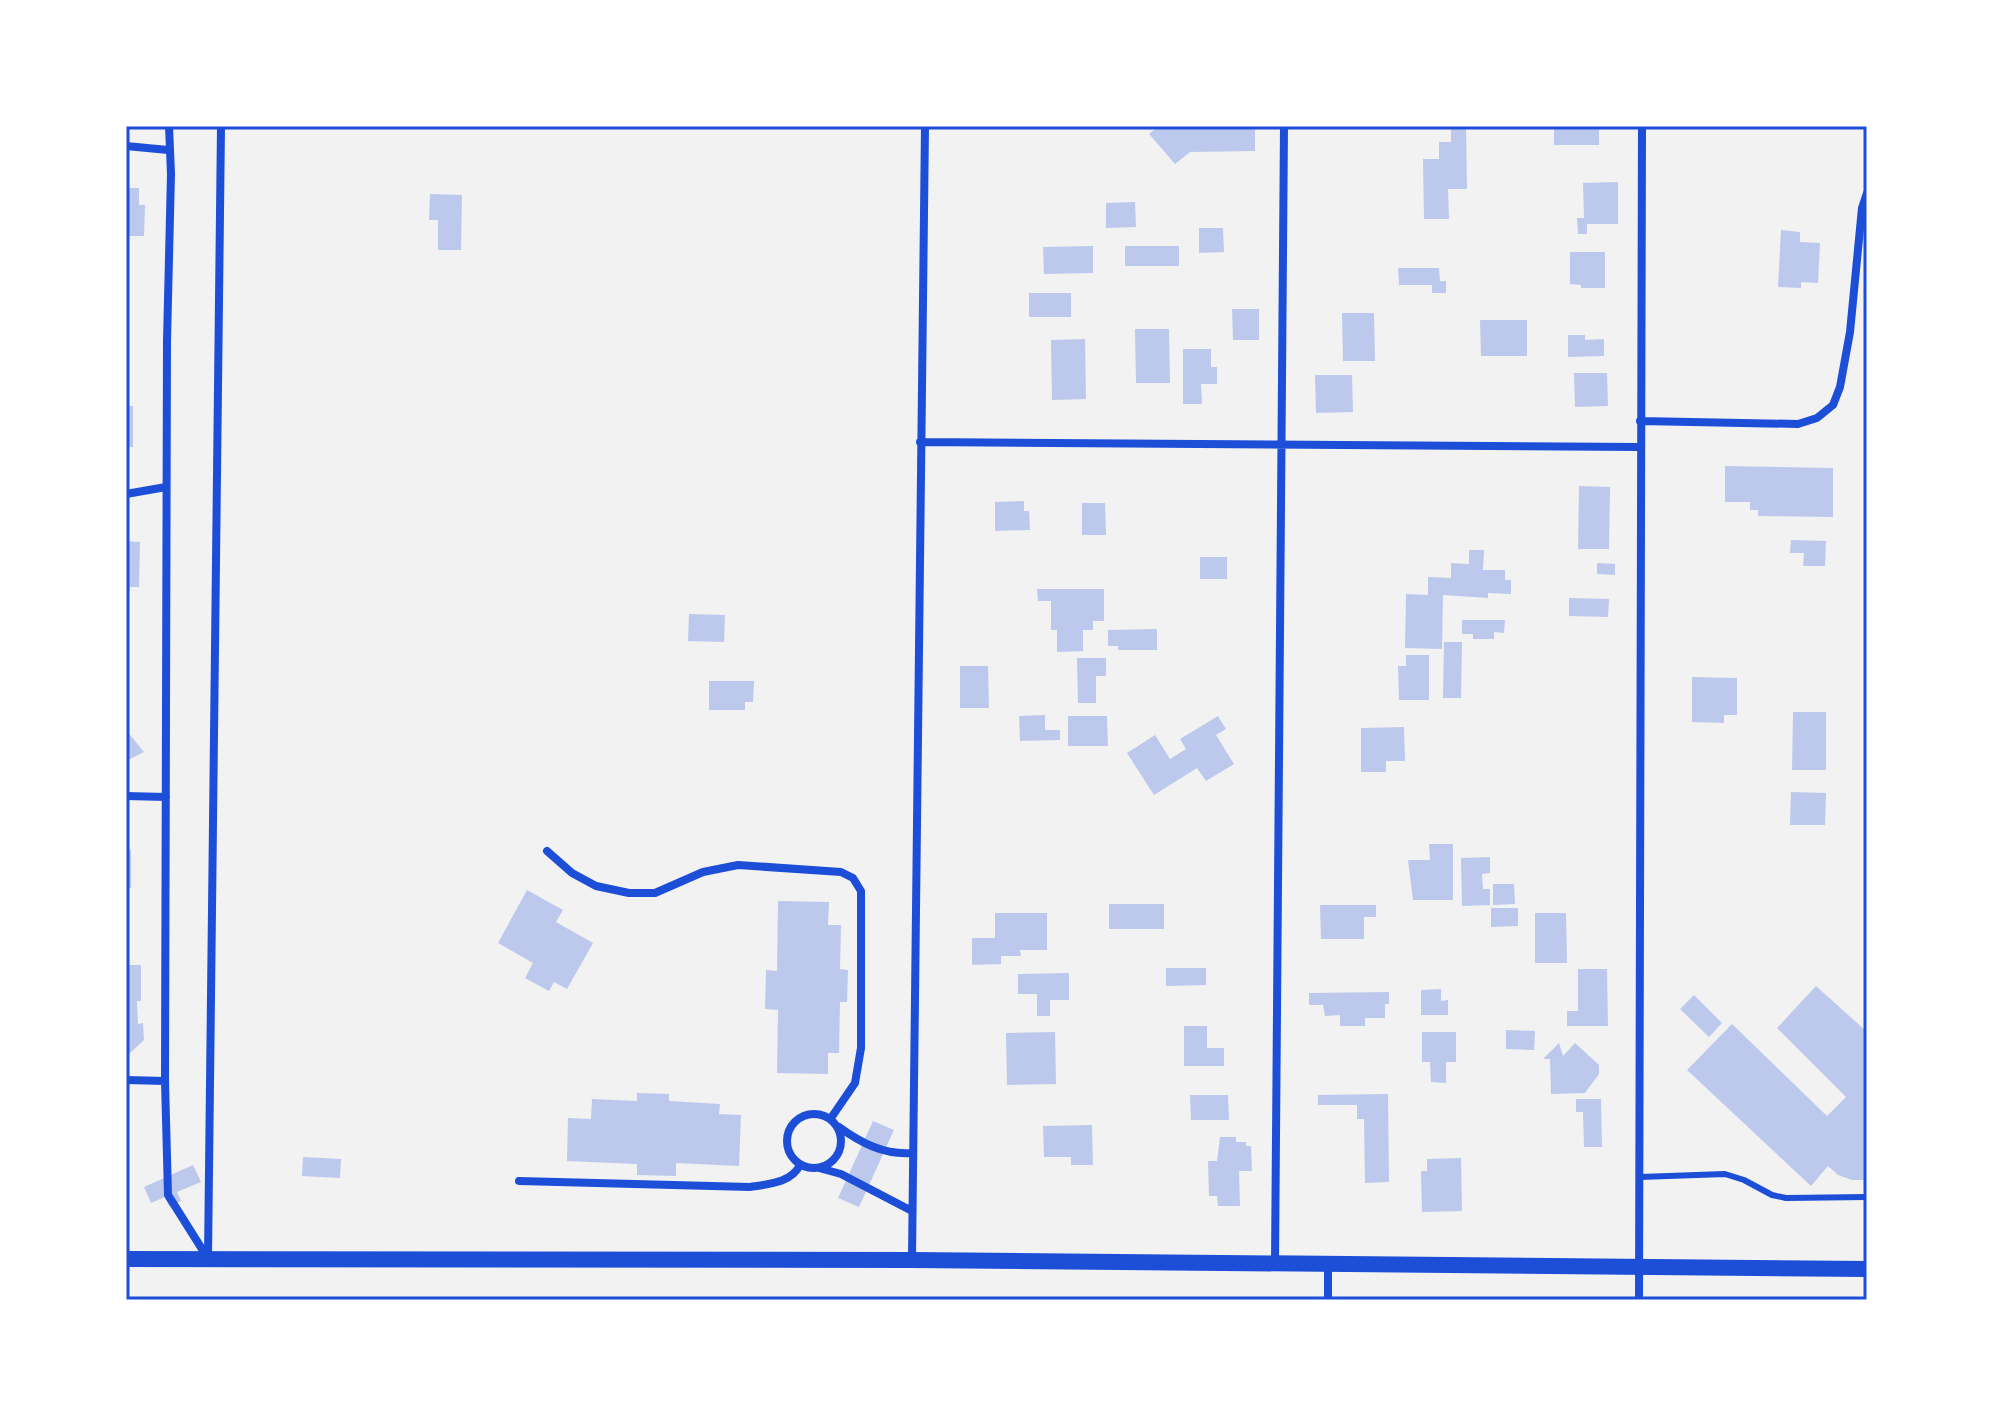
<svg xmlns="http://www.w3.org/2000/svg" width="1993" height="1426" font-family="'Titillium Web',sans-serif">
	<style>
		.building { fill: #bdc9ec }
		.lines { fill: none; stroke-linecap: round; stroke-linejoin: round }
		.service { stroke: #1d4ed8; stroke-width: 6 }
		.minor { stroke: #1d4ed8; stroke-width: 8 }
		.secondary { stroke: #1d4ed8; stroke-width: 16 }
		.neatline { fill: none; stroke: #1d4ed8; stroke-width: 3 }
	</style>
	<rect width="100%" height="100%" fill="#f2f2f2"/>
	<path class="building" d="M1159,126H1244V129H1255V151L1190,152L1175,164L1149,134Z
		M1451,126H1466L1467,189H1448L1449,219H1424L1423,159H1439V142H1451Z
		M1554,126H1599V145H1554Z
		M1618,182V224H1587V234H1578L1577,218H1584L1583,183Z
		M126,188H139V205H145L144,236H126Z
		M430,194L462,195L461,250H438V220H429Z
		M1135,202L1136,227L1106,228V203Z
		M1199,228H1223L1224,252L1199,253Z
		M1781,230L1800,232V242L1820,243L1818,283L1801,282V288L1778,287Z
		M1093,246V273L1044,274L1043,247Z
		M1125,246H1179V266H1125Z
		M1570,252H1605V288H1581V285L1570,284Z
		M1398,268H1439L1440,281H1446V293H1432V285H1399Z
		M1029,293H1071V317H1029Z
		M1232,309H1259V340H1233Z
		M1342,313H1374L1375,361H1343Z
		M1480,320H1527V356H1481Z
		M1135,329H1169L1170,383H1136Z
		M1568,335H1585V340L1604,339V356L1568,357Z
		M1085,339L1086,399L1052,400L1051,340Z
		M1183,349H1211V367H1217V384H1201L1202,404H1183Z
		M1574,373H1607L1608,406L1575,407Z
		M1315,375H1352L1353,412L1316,413Z
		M126,406H133V447H126Z
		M1725,466L1833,468V517L1758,516V510H1750V502H1725Z
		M1579,486L1610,487L1609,549H1578Z
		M1024,501V511H1029L1030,530L995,531V502Z
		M1082,503H1105L1106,535H1082Z
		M1791,540L1826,541L1825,566H1803L1804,553H1790Z
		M126,541L140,542L139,587H130V591H126Z
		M1469,550H1484L1483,570H1505V580H1511V594L1488,593V598L1443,595L1442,649L1405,648L1406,594L1428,595V577L1451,578V563L1469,564Z
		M1200,557H1227V579H1200Z
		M1597,563L1615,564V575L1597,574Z
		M1037,589H1104V621H1093V630H1083V651L1057,652V630H1051V601H1038Z
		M1569,598L1609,599L1608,617L1569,616Z
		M689,614L725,615L724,642L688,641Z
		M1462,620H1505L1504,633L1494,632V639H1473V634H1462Z
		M1157,629V650H1118V646H1108V630Z
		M1444,642H1462L1461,698H1443Z
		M1406,655H1429V700H1399L1398,666H1406Z
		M1077,658H1106V676H1096V703H1078Z
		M960,666H988L989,708H960Z
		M1692,677L1737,678V715H1724V723L1692,722Z
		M709,681H754L753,702H745V710H709Z
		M1793,712H1826V770H1792Z
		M1045,715V730H1060V740L1020,741L1019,716Z
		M1068,716H1107L1108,746H1068Z
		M1218,716L1226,729L1216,735L1234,764L1206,781L1197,768L1154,795L1127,753L1155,735L1170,759L1186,749L1180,739Z
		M1404,727L1405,761H1386V772H1361V728Z
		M126,730L144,752L126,761Z
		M1791,792L1826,793L1825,825H1790Z
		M1429,844H1453V900H1413L1408,860H1430Z
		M126,850H131V888H126Z
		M1490,857V873L1482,874L1483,889H1490V905L1462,906L1461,858Z
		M1493,884H1514L1515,904L1493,905Z
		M527,890L563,910L556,922L593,943L567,989L554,982L549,991L525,978L533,963L498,943Z
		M778,901L829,902L828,925H841L840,969L848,970L847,1002H840L839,1053H828V1074L777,1073L778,1010L765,1009L766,970L777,971Z
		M1109,904H1164V929H1109Z
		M1320,905H1376V917H1364V939H1321Z
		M1491,908H1518V926L1491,927Z
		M995,913H1047V950H1020L1021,956H1001V964L972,965V938H995Z
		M1535,913H1566L1567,963H1535Z
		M126,965H141V1001H137L138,1024L143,1023L144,1040L129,1054H126Z
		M1166,968H1206V985L1166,986Z
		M1578,969H1607L1608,1026H1567V1011H1578Z
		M1069,973V1000H1050V1016H1037V994H1018V974Z
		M1816,986L1867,1032V1180H1852L1838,1175L1828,1166L1811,1186L1687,1070L1732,1024L1827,1116L1846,1097L1777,1028Z
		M1441,989V1001L1448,1000V1015H1421V990Z
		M1389,992V1004H1385V1018H1365V1026H1340V1015L1325,1016L1323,1005H1309V993Z
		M1694,995L1722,1023L1709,1037L1680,1009Z
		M1184,1026H1207V1048H1224V1066H1184Z
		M1506,1030L1535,1031L1534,1050L1506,1049Z
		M1055,1032L1056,1084L1007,1085L1006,1033Z
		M1422,1032H1456V1062H1446V1083L1431,1082L1430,1062H1422Z
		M1559,1043L1563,1056L1575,1043L1599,1065V1074L1585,1093L1551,1094L1550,1059H1543Z
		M637,1093L669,1094V1101L720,1104L719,1114L741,1115L739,1166L676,1163V1176L637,1175V1164L567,1161L568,1118L591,1119L592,1099L637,1101Z
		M1388,1094L1389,1182L1365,1183L1364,1119H1357V1105H1318V1095Z
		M1190,1095H1228L1229,1120H1191Z
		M1576,1099H1601L1602,1147H1584L1583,1112H1576Z
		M873,1121L894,1130L859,1207L838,1198Z
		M1092,1125L1093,1165H1071V1157H1044L1043,1126Z
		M1220,1137H1236V1142H1246V1146H1251L1252,1171H1239L1240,1206H1218L1217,1196H1209L1208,1161H1217Z
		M303,1157L341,1159L340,1178L302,1176Z
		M1461,1158L1462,1211L1422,1212L1421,1171H1427V1159Z
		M193,1165L201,1182L177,1192L181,1201L169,1206L165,1197L151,1203L144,1187Z"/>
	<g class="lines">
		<path class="service" d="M1640,1177L1725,1174L1744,1180L1772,1195L1786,1198L1867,1197"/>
		<path class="minor" d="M169,126L171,174L167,341L165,1081L168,1195L207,1257
			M126,146L168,150
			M1640,421L1798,424L1817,418L1833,405L1840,387L1850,332L1862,208L1867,193
			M920,442L1639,447
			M126,494L166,487
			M126,796L166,797
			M547,851L572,873L596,886L629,893H655L703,872L738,865L841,872L853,878L861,891V1048L855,1083L831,1118
			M126,1080L165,1081
			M787 1141a27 27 0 1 1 54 0a27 27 0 1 1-54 0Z
			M839,1127C861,1143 884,1155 912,1153
			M819,1168L841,1174L912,1211
			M519,1181L750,1187C769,1184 791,1183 800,1165
			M208,1258L221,126
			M912,1259L925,126
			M1275,1263L1284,126
			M1328,1265V1300
			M1639,1300L1642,126"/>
		<path class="secondary" d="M126,1259L912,1260L1867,1269"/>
	</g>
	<rect width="1993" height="1426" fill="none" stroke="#ffffff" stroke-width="256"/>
	<rect x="128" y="128" width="1737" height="1170" class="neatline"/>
</svg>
